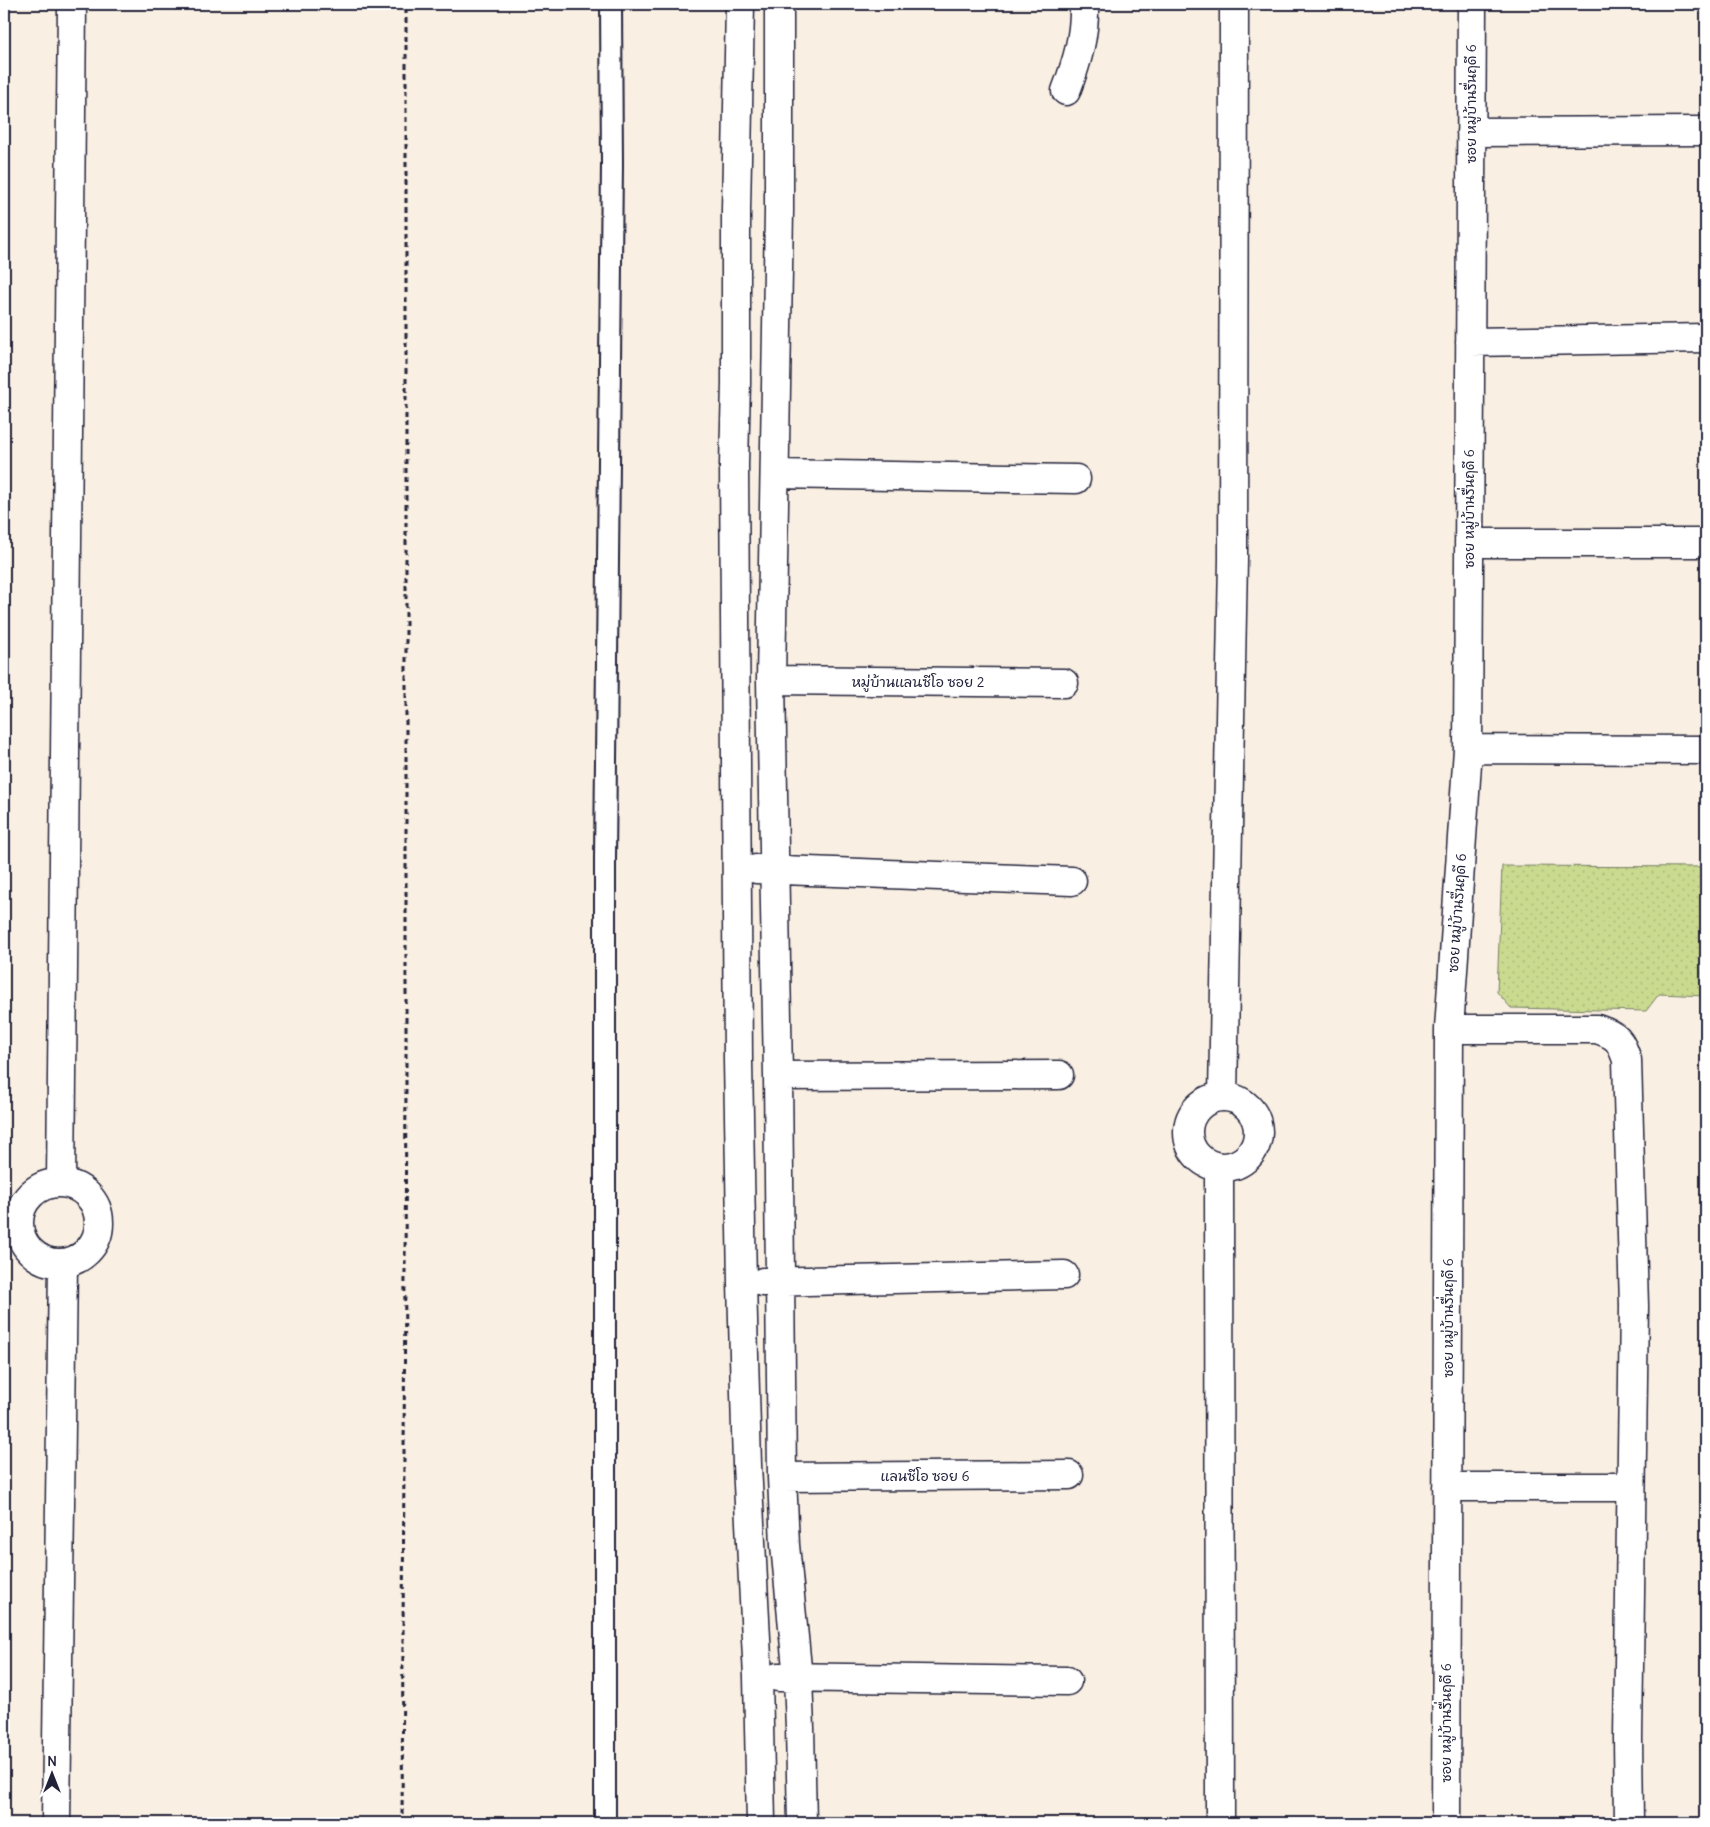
<svg xmlns="http://www.w3.org/2000/svg" width="1710" height="1827" font-family="Delius,'Playpen Sans Thai',sans-serif">
	<style>
		.park { fill: url(#park-dots); stroke: #767e65 }
		.lines { fill: none; stroke-linecap: round; stroke-linejoin: round }
		.service-casing { stroke: #22223b; stroke-width: 24 }
		.minor-casing { stroke: #22223b; stroke-width: 31 }
		.path { stroke: #22223b; stroke-width: 3; stroke-dasharray: 5 4; stroke-linecap: butt }
		.service { stroke: #fff; stroke-width: 20 }
		.minor { stroke: #fff; stroke-width: 28 }
		.labels { text-anchor: middle; dominant-baseline: central; stroke-width: 4.5; stroke-linejoin: round; paint-order: stroke }
		.street-label { font-size: 14px; fill: #22223b; stroke: #fff }
	</style>
	<defs>
		<pattern id="park-dots" width="8" height="8" patternUnits="userSpaceOnUse" patternTransform="scale(1.25)"><rect width="8" height="8" fill="#cadb8f"/><path d="M2 2h.1M6 6h.1" fill="none" stroke="#adbc7c" stroke-width="1.8" stroke-linecap="round"/></pattern>
	</defs>
	<rect width="100%" height="100%" fill="#f9efe2"/>
	<filter id="ink" filterUnits="userSpaceOnUse"><feTurbulence type="fractalNoise" baseFrequency=".02" numOctaves="2"/><feDisplacementMap in="SourceGraphic" scale="10" xChannelSelector="R" yChannelSelector="G"/><feConvolveMatrix kernelMatrix="1 2 1 2 8 2 1 2 1" color-interpolation-filters="sRGB"/></filter>
	<g filter="url(#ink)">
		<path class="park" d="M1502,866L1706,867V996L1659,994L1646,1011L1511,1008L1497,992Z"/>
		<g class="lines">
			<defs>
				<path id="service" d="M605,1823V858L612,164L611,4"/>
				<path id="minor" d="M740,4L736,210V383L734,465L738,1061L742,1283L747,1465L758,1677L761,1823
					M779,4V211L771,680L778,1076L782,1477L785,1545L798,1678L800,1728L802,1823
					M1066,91C1077,62 1085,36 1084,4
					M1471,132L1706,131
					M1470,342L1706,338
					M775,474L1076,479
					M1469,543H1699
					M771,680L1064,683
					M1468,749L1706,750
					M756,869L1072,881
					M1449,1029H1597C1618,1036 1620,1040 1627,1060L1634,1306L1628,1738L1629,1823
					M778,1076L1059,1075
					M1223,1096L1233,559L1234,4
					M1188 1132a35 35 0 1 1 70 0a35 35 0 1 1-70 0Z
					M1219,1167L1220,1823
					M19 1223a40 40 0 1 1 80 0a40 40 0 1 1-80 0Z
					M61,1183L72,4
					M763,1282L1064,1275
					M782,1477L1069,1475
					M1447,1487H1631
					M778,1677L1067,1681
					M56,1823L63,1264
					M1446,1823L1449,1029L1468,749L1472,4"/>
			</defs>
			<use href="#service" class="service-casing"/>
			<use href="#minor" class="minor-casing"/>
			<path class="path" d="M402,1823L406,1086V4"/>
			<use href="#service" class="service"/>
			<use href="#minor" class="minor"/>
		</g>
	</g>
	<g class="labels">
		<g class="street-label">
			<text transform="translate(1471 104) rotate(-90)">ซอย หมู่บ้านรื่นฤดี 6</text>
			<text transform="translate(1469 509) rotate(-90)">ซอย หมู่บ้านรื่นฤดี 6</text>
			<text x="918" y="682">หมู่บ้านแลนซีโอ ซอย 2</text>
			<text transform="translate(1457 913) rotate(-86)">ซอย หมู่บ้านรื่นฤดี 6</text>
			<text transform="translate(1448 1318) rotate(-90)">ซอย หมู่บ้านรื่นฤดี 6</text>
			<text x="925" y="1476">แลนซีโอ ซอย 6</text>
			<text transform="translate(1446 1723) rotate(-90)">ซอย หมู่บ้านรื่นฤดี 6</text>
		</g>
	</g>
	<rect width="1710" height="1827" fill="none" stroke="#fff" stroke-width="20"/>
	<rect x="10" y="10" width="1690" height="1807" fill="none" stroke="#22223b" stroke-width="2" filter="url(#ink)"/>
	<g transform="translate(52 1774)" stroke="#ffffff" stroke-width="4" paint-order="stroke">
	<path d="M0-4L9 19L0 12L-9 19Z" fill="#22223b"/>
	<text y="-8" font-size="14" font-weight="bold" text-anchor="middle" fill="#22223b">N</text>
	</g>
</svg>
